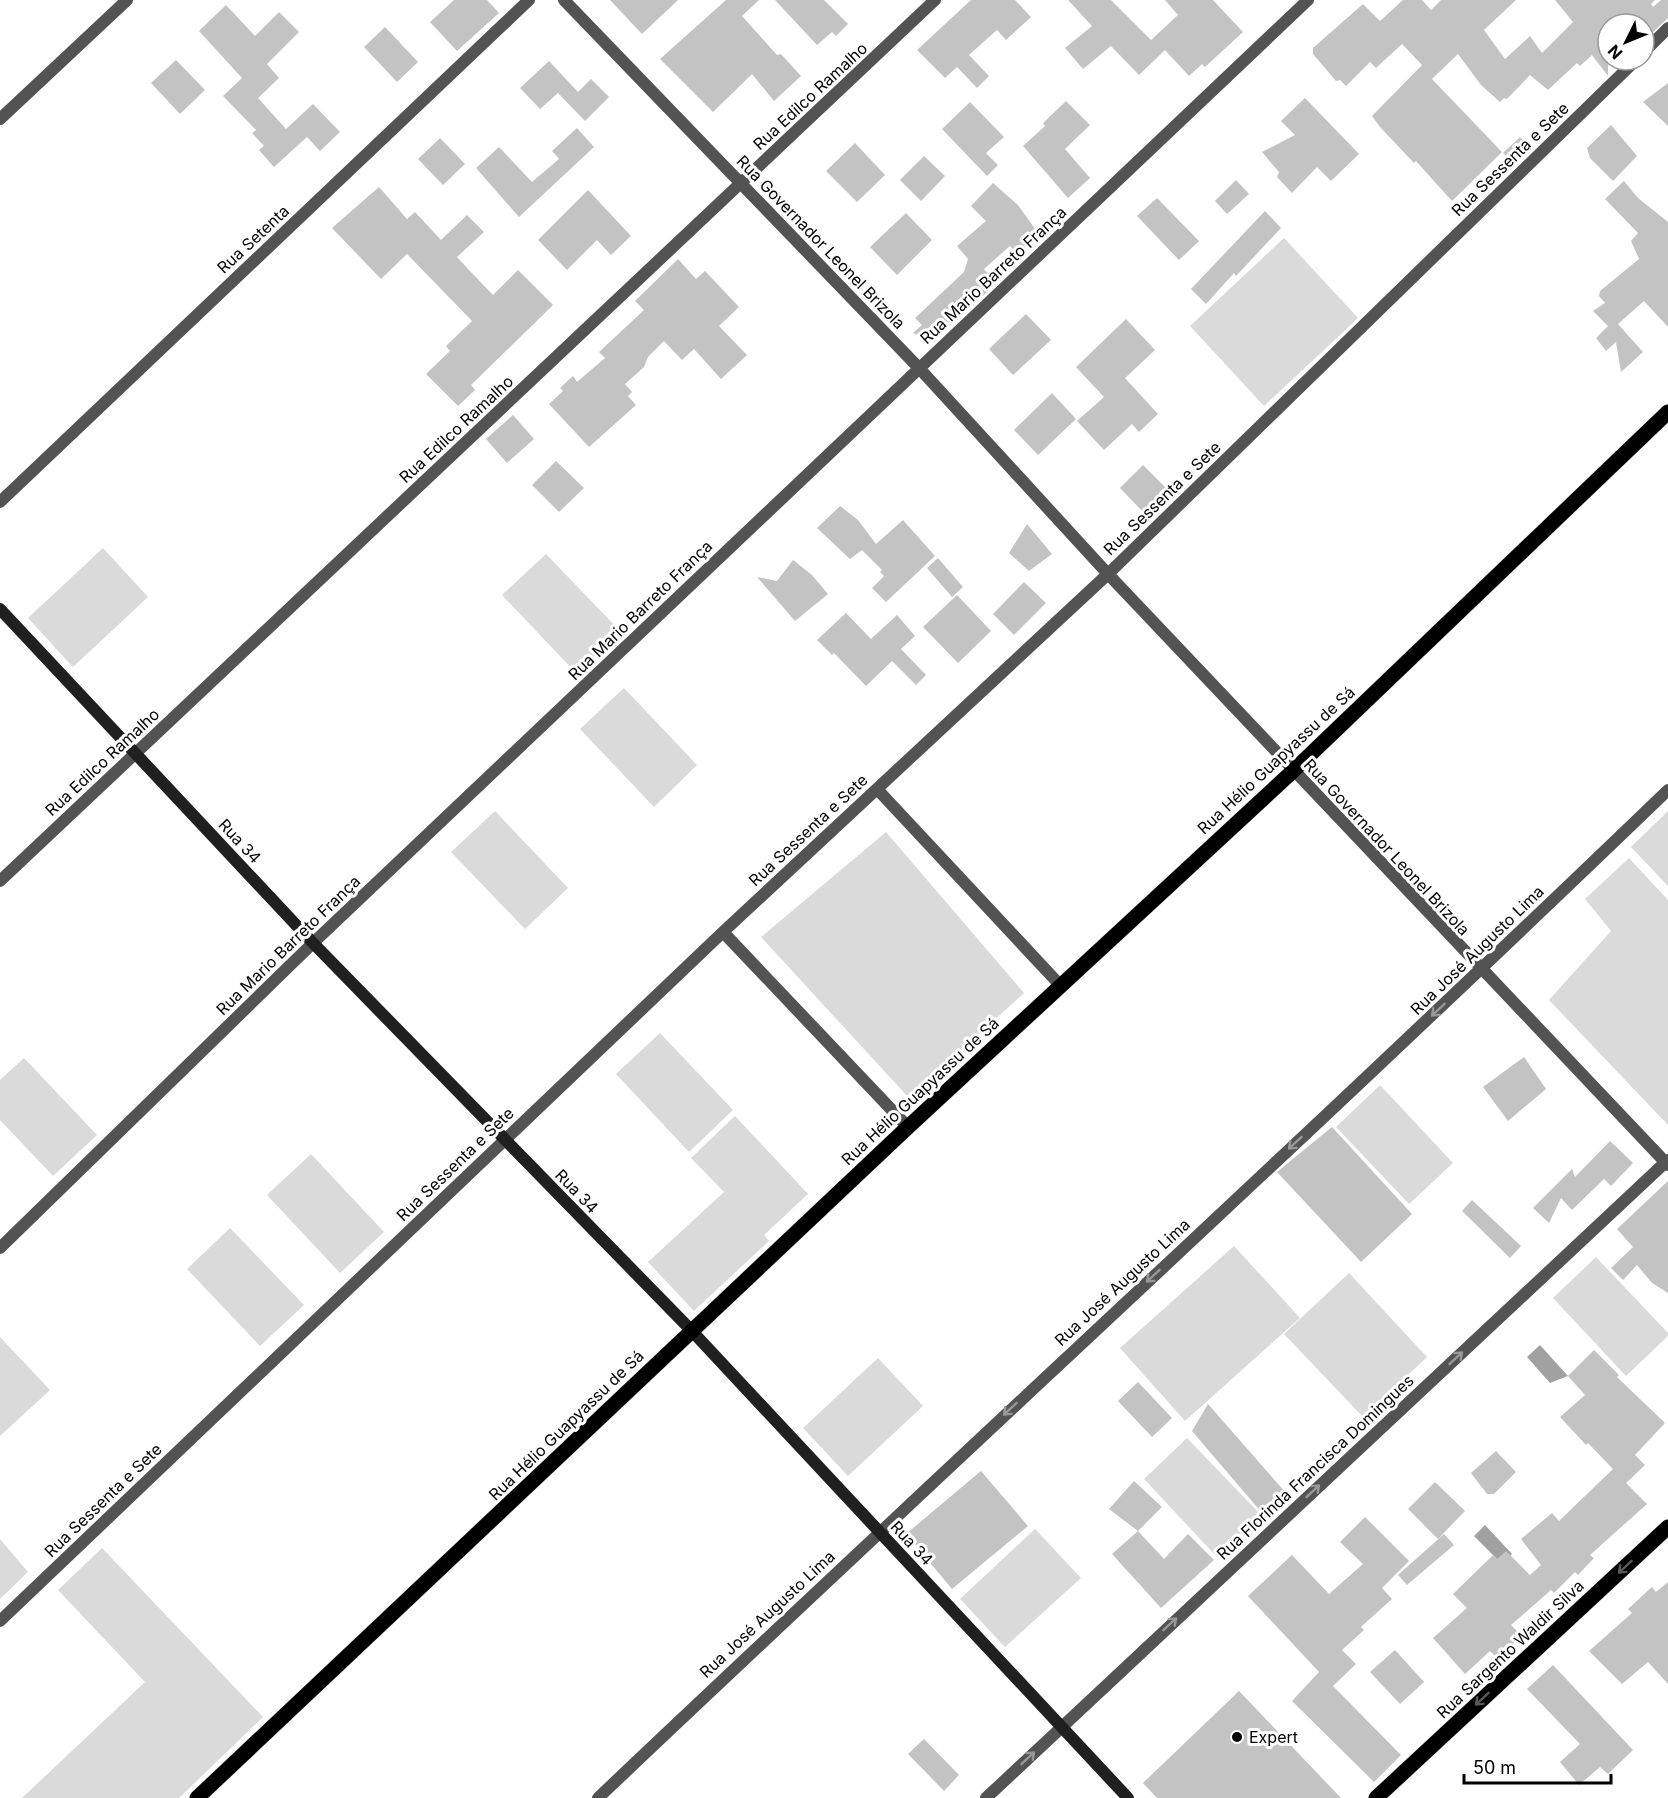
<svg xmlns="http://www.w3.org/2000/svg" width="1668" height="1798" font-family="Inter,sans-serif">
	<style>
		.green { fill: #dadada }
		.water { fill: #a1a1a1 }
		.building { fill: #c3c3c3 }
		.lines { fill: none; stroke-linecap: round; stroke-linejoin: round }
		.primary-casing { stroke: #dbdbdb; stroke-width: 16 }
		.street { stroke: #535353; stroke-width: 12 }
		.secondary { stroke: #202020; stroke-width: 12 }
		.primary { stroke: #000; stroke-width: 15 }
		.oneway { stroke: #989898 }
		.oneway2 { stroke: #595959 }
		.poi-dot { fill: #000; stroke: #fff; stroke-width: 2 }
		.labels { text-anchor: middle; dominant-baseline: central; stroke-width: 6; stroke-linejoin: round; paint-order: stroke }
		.street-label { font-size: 16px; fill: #000; stroke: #fff }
		.poi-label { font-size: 16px; fill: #000; stroke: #fff; text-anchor: start }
	</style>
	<rect width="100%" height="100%" fill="#fff"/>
	<path class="green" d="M1284,238L1358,318L1264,406L1190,326Z
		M103,548L148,597L73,667L28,618Z
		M546,554L620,631L576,673L502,595Z
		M624,688L697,765L654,807L580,729Z
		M495,811L568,888L525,929L451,852Z
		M1668,811V886L1631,847Z
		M886,832L1024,993L909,1098L761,937Z
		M1629,858L1668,900V1125L1549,1000L1611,931L1585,899Z
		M660,1033L733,1110L689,1152L616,1074Z
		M24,1058L97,1135L53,1176L0,1120V1080Z
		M1380,1085L1453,1163L1409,1204L1336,1127Z
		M735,1116L808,1194L764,1235L769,1241L694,1311L648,1262L724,1192L691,1158Z
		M311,1154L384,1232L340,1273L267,1195Z
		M230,1228L304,1305L260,1346L187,1269Z
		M1234,1246L1300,1318L1185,1421L1120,1348Z
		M1596,1257L1668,1333V1336L1626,1376L1553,1298Z
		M1349,1273L1427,1357L1363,1417L1284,1334Z
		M0,1337L50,1390L0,1436Z
		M878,1358L923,1406L848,1476L803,1428Z
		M1187,1438L1261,1515L1217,1557L1144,1479Z
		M1035,1529L1081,1578L1005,1647L960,1599Z
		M0,1539L28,1572L0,1599Z
		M102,1548L263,1717L179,1798H22L145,1682L58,1590Z"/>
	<path class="water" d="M1540,1345L1568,1376L1550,1383L1527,1357Z
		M1485,1525L1512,1554L1502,1564L1474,1536Z"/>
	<path class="building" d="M454,0H487L499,13L457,51L430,22Z
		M610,0H678L642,34Z
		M726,0H759L742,16L777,55L781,54L801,76L774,101L752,74L713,112L660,59Z
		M775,0H824L848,24L836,36L832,32L817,45Z
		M971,0H1015L1031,17L1006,40L997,30L969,55L989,76L977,88L957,67L945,78L917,50Z
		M1068,0H1111L1151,40L1178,15L1165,0H1213L1243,32L1205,67L1202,64L1189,76L1165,50L1139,75L1111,46L1083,69L1065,48L1092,26Z
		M1403,0H1422L1431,10L1441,0H1516L1484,30L1505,59L1530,36L1542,53L1573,22L1555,0H1655L1651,4L1653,7L1661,0H1668V18L1651,34L1636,17L1629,24H1608V76L1592,55L1580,66L1577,63L1548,90L1530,75L1507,99L1504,98L1500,102L1481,85L1458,54L1432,79L1502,152L1452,201L1416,161L1414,163L1380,127L1372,116L1422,65L1402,44L1376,68L1370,62L1346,86L1340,80L1336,81L1313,54V48L1363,4L1380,21Z
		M226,5L255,36L279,12L299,32L267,64L279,78L258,98L286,129L313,104L340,132L320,151L307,137L274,167L259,150L264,146L252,133L256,130L223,96L242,78L199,31Z
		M385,27L418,62L397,82L364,47Z
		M176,60L205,90L180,114L151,83Z
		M549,61L578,92L591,79L609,97L585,121L558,93L540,109L520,88Z
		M1668,83V126L1643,102Z
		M1305,98L1359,154L1331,181L1317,167L1292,193L1277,177L1279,172L1262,152L1295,135L1281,121Z
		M1066,101L1090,125L1065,149L1090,178L1068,198L1023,146L1045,126L1043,123Z
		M970,102L1004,137L986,153L998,165L987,176L942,129Z
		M1611,125L1637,156L1613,181L1590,158L1587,148Z
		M577,128L594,147L519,217L476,168L499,147L532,182L559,159L552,151Z
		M1520,137L1531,149L1515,165L1503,153Z
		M440,138L465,164L443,185L418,159Z
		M855,143L885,175L857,202L826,171Z
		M924,156L945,176L921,201L900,180Z
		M1236,180L1249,194L1227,214L1215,201Z
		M1624,181L1638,198L1668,222V327L1644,301L1618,324L1643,352L1621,372L1616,342L1606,351L1596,338L1608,326L1593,311L1605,303L1599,296L1600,291L1639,259L1631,241L1638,233L1605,199Z
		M993,183L1018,205L1038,233L1017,254L1010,246L984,269L996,284L951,325L948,322L930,340L913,333L922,325L915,318L964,272L968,259L957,246L986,221L971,206Z
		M379,187L407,219L415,212L441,240L467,215L484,232L457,257L469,270L493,295L518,270L553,305L471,385L475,390L458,406L426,374L450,351L446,346L472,321L407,254L381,279L332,228Z
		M588,190L631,236L611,255L597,240L567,270L538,240Z
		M1157,198L1199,241L1179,260L1137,216Z
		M1265,211L1281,228L1236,276L1234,273L1206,304L1191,289Z
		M906,213L932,240L897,275L870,247Z
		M678,259L696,279L705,271L739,307L719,326L747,355L721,379L694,349L682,360L664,341L648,357L644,367L625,384L632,392L628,396L636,405L589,447L549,404L563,391L560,388L573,376L577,382L605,358L599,352L644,310L635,301Z
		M1026,314L1051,340L1013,375L989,349Z
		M1126,319L1155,350L1125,378L1158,414L1139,432L1132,424L1104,450L1077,421L1104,397L1076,367Z
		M1052,393L1076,419L1038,455L1014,430Z
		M513,415L534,439L507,463L486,439Z
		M556,461L584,488L559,512L532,485Z
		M1143,465L1167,489L1143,512L1120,488Z
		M840,506L858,520L876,544L903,520L935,556L886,602L872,588L884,576L880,572L882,570L862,550L850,559L817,528Z
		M1027,524L1052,554L1029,571L1009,553Z
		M938,558L963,587L952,597L927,568Z
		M793,560L812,575L828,594L795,621L757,577L777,581Z
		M1024,582L1046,603L1014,635L993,614Z
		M957,595L991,631L958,663L923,627Z
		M846,613L871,639L897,615L915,636L901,649L926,675L916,685L892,661L866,686L834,653L832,655L817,640Z
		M1524,1057L1546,1089L1508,1121L1483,1087Z
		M1332,1127L1412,1214L1361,1262L1277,1172Z
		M1610,1141L1633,1163L1611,1186L1604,1179L1572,1210L1561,1198L1549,1223L1533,1208L1572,1169L1575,1177Z
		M1668,1181V1293L1652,1283L1637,1265L1623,1280L1611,1268L1633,1247L1617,1229Z
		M1472,1200L1521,1246L1510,1258L1462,1211Z
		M1594,1350L1619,1375L1617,1377L1665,1423L1635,1455L1645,1465L1626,1483L1647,1504L1590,1555L1594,1558L1578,1575L1575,1572L1554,1593L1551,1590L1511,1625L1522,1636L1498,1659L1490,1651L1465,1674L1433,1638L1467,1608L1453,1594L1493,1555L1497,1559L1506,1551L1530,1575L1541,1565L1521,1539L1552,1513L1559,1521L1613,1469L1588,1443L1586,1445L1560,1417L1585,1395L1568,1376Z
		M1138,1382L1172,1418L1152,1437L1118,1401Z
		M1208,1404L1286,1493L1262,1513L1192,1431Z
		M1496,1451L1516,1472L1494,1494H1487L1471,1473Z
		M981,1471L1028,1526L952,1589L906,1534Z
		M1134,1481L1162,1507L1138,1531L1109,1509Z
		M1435,1482L1465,1511L1438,1539L1408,1509Z
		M1365,1517L1409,1561L1382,1588L1392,1599L1361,1627L1364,1630L1342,1650L1356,1664L1333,1686L1401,1755L1374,1782L1292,1701L1319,1672L1248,1596L1292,1555L1329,1594L1363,1564L1340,1542Z
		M1138,1531L1164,1559L1188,1534L1214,1560L1161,1608L1112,1554Z
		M1444,1534L1454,1545L1407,1585L1398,1575Z
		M1668,1582V1684L1648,1662L1622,1684L1589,1651L1632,1613L1628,1609L1652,1587L1656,1592Z
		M1395,1650L1424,1682L1400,1704L1370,1672Z
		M1553,1665L1633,1750L1608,1774L1600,1767L1579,1785L1560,1762L1580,1744L1527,1689Z
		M1239,1691L1341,1798H1157L1143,1783Z
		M924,1739L959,1775L944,1791L908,1754Z"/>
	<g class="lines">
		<defs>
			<path id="primary" d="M197,1798L908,1127L1293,771L1668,412
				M1376,1798L1668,1527"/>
		</defs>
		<use href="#primary" class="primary-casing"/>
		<path class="street" d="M564,0L919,368L1108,574L1668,1165
			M1644,52L1668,28
			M0,119L127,0
			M0,502L529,0
			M877,789L1060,985
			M0,881L935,0
			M723,932L908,1127
			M0,1248L313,943L1308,0
			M0,1621L723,932L1108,574L1636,60
			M598,1798C953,1461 1315,1130 1668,790
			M986,1798L1668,1160"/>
		<path class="secondary" d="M0,609L313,943L691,1330L1128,1798"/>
		<use href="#primary" class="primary"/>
	</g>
	<defs><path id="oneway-shaft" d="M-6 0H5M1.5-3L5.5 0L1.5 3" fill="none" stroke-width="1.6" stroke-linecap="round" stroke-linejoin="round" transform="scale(1.5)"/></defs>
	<g class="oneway">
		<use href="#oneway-shaft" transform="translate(1438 1010) rotate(137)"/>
		<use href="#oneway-shaft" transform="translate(1295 1143) rotate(137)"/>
		<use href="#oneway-shaft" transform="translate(1153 1276) rotate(137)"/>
		<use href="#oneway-shaft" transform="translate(1456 1358) rotate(-43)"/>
		<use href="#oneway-shaft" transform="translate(1010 1409) rotate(137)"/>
		<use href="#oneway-shaft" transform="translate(1313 1491) rotate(-43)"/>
		<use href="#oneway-shaft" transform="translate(1170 1624) rotate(-43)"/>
		<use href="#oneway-shaft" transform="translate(1028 1758) rotate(-43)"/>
	</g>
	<g class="oneway2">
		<use href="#oneway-shaft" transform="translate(1625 1567) rotate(137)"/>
		<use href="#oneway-shaft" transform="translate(1482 1699) rotate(137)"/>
	</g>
	<circle class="poi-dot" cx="1237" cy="1737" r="6"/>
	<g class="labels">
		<g class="street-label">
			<text transform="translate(810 96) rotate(-43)">Rua Edilco Ramalho</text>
			<text transform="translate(1510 159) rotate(-44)">Rua Sessenta e Sete</text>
			<text transform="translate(253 239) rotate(-43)">Rua Setenta</text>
			<text transform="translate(821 242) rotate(46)">Rua Governador Leonel Brizola</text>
			<text transform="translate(993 275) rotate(-43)">Rua Mario Barreto França</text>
			<text transform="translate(456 429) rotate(-43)">Rua Edilco Ramalho</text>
			<text transform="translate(1162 498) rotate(-44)">Rua Sessenta e Sete</text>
			<text transform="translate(640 610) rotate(-44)">Rua Mario Barreto França</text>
			<text transform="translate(1276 760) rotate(-43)">Rua Hélio Guapyassu de Sá</text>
			<text transform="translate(102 762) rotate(-43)">Rua Edilco Ramalho</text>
			<text transform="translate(808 830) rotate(-43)">Rua Sessenta e Sete</text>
			<text transform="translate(240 841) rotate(47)">Rua 34</text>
			<text transform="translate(1387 847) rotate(47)">Rua Governador Leonel Brizola</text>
			<text transform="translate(288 945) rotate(-44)">Rua Mario Barreto França</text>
			<text transform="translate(1477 950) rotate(-44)">Rua José Augusto Lima</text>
			<text transform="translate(920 1091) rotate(-43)">Rua Hélio Guapyassu de Sá</text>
			<text transform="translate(455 1164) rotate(-44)">Rua Sessenta e Sete</text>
			<text transform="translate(577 1191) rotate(46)">Rua 34</text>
			<text transform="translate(1122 1282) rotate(-43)">Rua José Augusto Lima</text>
			<text transform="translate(566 1425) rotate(-44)">Rua Hélio Guapyassu de Sá</text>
			<text transform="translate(1315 1467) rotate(-43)">Rua Florinda Francisca Domingues</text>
			<text transform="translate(103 1500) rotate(-44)">Rua Sessenta e Sete</text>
			<text transform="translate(912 1543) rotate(47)">Rua 34</text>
			<text transform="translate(767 1614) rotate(-43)">Rua José Augusto Lima</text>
			<text transform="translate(1510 1649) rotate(-43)">Rua Sargento Waldir Silva</text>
		</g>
		<g class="poi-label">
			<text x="1249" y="1737">Expert</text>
		</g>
	</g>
	<g transform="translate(1626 42) rotate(227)"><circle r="28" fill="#ffffff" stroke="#999999" stroke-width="1.5"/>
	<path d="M0-4.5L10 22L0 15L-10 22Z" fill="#000000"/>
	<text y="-9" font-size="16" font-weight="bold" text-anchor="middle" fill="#000000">N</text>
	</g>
	<path d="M1464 1774v9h147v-9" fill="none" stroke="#000000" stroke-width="3"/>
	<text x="1473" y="1774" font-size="18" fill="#000000" stroke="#ffffff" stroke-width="4.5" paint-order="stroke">50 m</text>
</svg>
